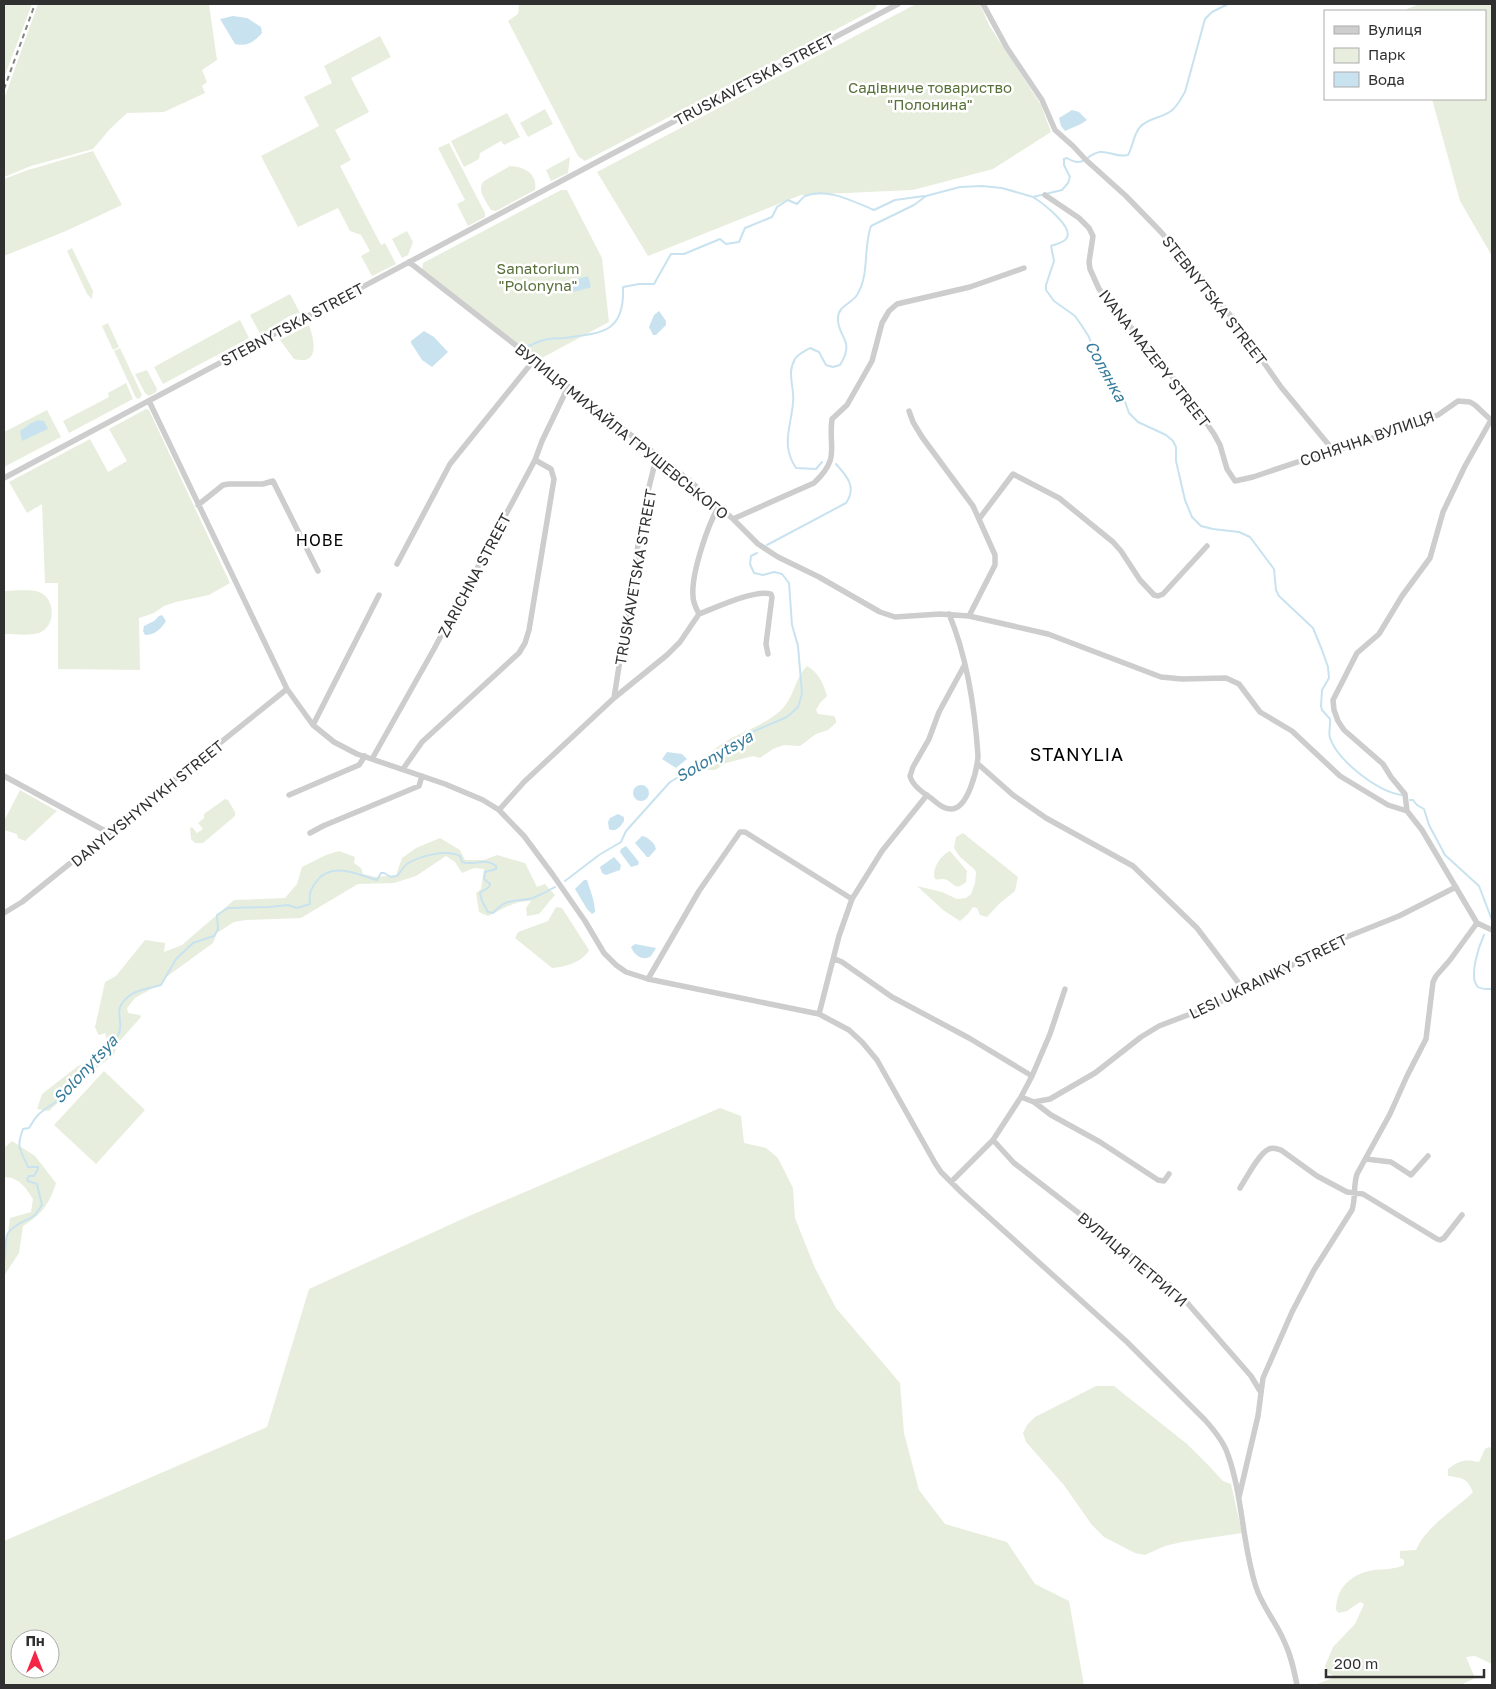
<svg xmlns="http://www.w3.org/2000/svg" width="1496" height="1689" font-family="'Golos Text',sans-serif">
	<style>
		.green { fill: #e8eedd; fill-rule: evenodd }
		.water { fill: #c8e3ef }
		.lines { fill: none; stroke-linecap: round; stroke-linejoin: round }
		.stream { stroke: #c8e3ef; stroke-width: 2 }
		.minor { stroke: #cdcdcd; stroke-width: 5.5 }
		.rail { stroke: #858585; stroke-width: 2; stroke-dasharray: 5 4; stroke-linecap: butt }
		.labels { text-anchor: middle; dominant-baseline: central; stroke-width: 5; stroke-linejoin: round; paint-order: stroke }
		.street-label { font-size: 15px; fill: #303030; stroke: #fff }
		.park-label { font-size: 15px; fill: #587039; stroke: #fff }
		.water-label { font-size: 16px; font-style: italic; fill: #367c9a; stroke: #fff }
		.neighbourhood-label { font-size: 16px; letter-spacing: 1px; fill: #000; stroke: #fff }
		.quarter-label { font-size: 18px; letter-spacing: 1px; fill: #000; stroke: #fff }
	</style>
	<rect width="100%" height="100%" fill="#fff"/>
	<path class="green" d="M4,4H32L4,78Z
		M38,4H209L217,60L202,70L207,82L202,86L205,93L164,112L127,113L110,129L93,149L31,166L4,177V99Z
		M519,4H876L877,5L875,9L585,161L578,156L508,21L518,14Z
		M916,4H980L989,25L1041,105L1051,132L993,169L913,190L801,195L648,256L597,172Z
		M1419,4H1492V256L1460,201L1432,99H1485V11H1407V9Z
		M380,36L391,57L351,78L369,112L335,130L351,160L340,166L381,245L385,243L396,264L372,276L361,256L370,251L361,235L350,231L338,208L298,227L261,156L319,126L304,97L332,83L324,66Z
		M545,109L553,124L528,137L520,123Z
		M507,113L520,137L504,145L501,141L480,153L479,159L464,167L451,141Z
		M449,143L485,213V217L468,226L457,204L465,200L438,148Z
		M93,151L122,205L66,231L4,256V179L28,170Z
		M570,157L568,173L551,181L546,170Z
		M510,166C525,167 538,174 535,190L496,211L491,210C486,201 476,190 484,181Z
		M561,190H567L602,258L609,322L538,360L422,270L423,263Z
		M407,231L413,242L408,255L402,258L392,239Z
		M72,248L93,291L92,299L87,294L67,251Z
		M290,294L300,313C286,314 274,328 261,335L250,315Z
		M240,320L249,338L163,384L154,367Z
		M108,323L119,347L113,350L102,326Z
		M309,325C314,339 321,366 294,359L280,340Z
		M120,348L142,395L139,399L136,398L114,351Z
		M147,370L157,389L156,392L149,396L145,393L135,374Z
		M126,383L133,399L69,433L63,421L109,397L108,393Z
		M146,409L149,410L230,583L209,595L176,602L164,606L154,613L139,618L140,670L58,669V583H45L42,504L27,513L9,482L90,439L108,472L127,461L109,429Z
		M47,410L61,437L4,467V432Z
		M4,591C14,591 29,589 39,592C56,598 56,627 39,633C29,636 14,634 4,634Z
		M807,666C819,673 823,683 827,696L820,703L816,710L818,714L834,716L836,720V723L828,730L816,734L800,746L784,745L773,749L760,758L753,756L726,763L715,770H706L704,767L692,775L685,776C698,766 708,753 723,743C741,732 763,726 780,711C794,699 795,677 807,666Z
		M20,790L57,811L25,841L18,838L17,834L4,830V821Z
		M225,799L228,800L235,812V816L203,843H195L191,839L190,828L192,827L197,833L203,829L198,823L204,818V814Z
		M963,833L1018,877L1015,891L1000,903L987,917L980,915L977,908L973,907L968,914L960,921L943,910L917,886L942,892L957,899L966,898L971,894L975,883L976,872L974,869L960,857L954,848L956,837Z
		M440,838L460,850L465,860H484L497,855L525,863L537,887L545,884L555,895L539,914L527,916L526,908L531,901C515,900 502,910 488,916L479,912L476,893L481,889L484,869L474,868L462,873L455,862L446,856L416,876L394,883L358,884L301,918L246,920L234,922L217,933L213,943L165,978L164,982L135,998L127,1008L128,1013L140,1015L141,1017L119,1042L113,1056L96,1068L49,1111L37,1109L42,1094L78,1066L88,1063L101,1053L107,1039L105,1033L100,1035L98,1034L95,1027L105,982L116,976L145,940L165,943L164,952L182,945L234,900L285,898L297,884L302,867L326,855L339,851L355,857L354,863L361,868L363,874L375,877L396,875L402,858L416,848Z
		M950,851L967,871L966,882C953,893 954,880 943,879C940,879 937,880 935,879C931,869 941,855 950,851Z
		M556,907L562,908L589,950C583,962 565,967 552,968L515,938L518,932L548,921Z
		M104,1071L145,1110L96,1164L54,1125Z
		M720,1108L741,1116L744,1143L766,1148L778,1158L793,1188L795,1218L815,1268L836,1308L900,1383L904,1433L919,1490L945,1524L1007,1542L1035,1584L1069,1601L1084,1685H4V1541L267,1427L309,1289L469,1216ZM20,1639H50V1669H20Z
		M12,1141L35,1156L56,1183C49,1205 42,1214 23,1226L19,1253L4,1276V1260L10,1218L31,1212L33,1199C26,1188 19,1177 4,1177V1148Z
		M1096,1386H1114L1187,1444L1211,1468L1223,1481L1231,1484L1242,1533L1182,1542L1165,1546L1145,1555L1135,1553L1104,1537L1092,1525L1063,1484L1026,1442L1023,1433L1027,1425L1035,1417Z
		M1489,1447L1492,1448V1664L1475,1656L1466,1657L1475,1678L1461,1685H1315L1335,1677L1328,1673L1325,1666L1333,1647L1355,1624L1364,1604L1360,1602L1347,1611L1339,1613L1336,1610C1336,1591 1347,1578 1365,1572C1378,1568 1392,1571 1404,1565V1560L1400,1558V1551L1416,1550C1427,1525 1454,1511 1473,1492C1467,1478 1463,1478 1448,1476V1469C1460,1460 1465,1459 1479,1462L1485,1449Z"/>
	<path class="water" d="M233,16L247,18L261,27L262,33C254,42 247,47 235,44L220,19Z
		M1072,110L1079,112L1087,120L1081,124L1065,131L1061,126L1059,118Z
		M588,276L591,287L589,288L569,293L567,282Z
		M659,311L666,321V325L656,335H653L649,327L654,315Z
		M424,331L434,337L448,352L432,367L422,360L411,343V341Z
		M39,420L44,421L48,429L22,441L20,431L31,423Z
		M162,615L166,621C161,629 155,635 145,635L143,631L144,626L154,621L159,616Z
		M667,752L682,754L687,759L676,768L662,759Z
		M633 793a8 8 0 1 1 16 0a8 8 0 1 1-16 0Z
		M618,814L624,817V821C621,826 616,833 609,829L608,822L610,818Z
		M642,836C648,837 655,843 656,849L649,857H647L635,843Z
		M626,846L639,862L638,865L631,867L620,852L621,849Z
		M614,857L621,865L620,870L606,875L602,873L600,867Z
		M584,880H587C590,890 595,901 595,912L592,914L587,909L575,889Z
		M635,944L656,948L651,956C643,962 634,955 631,947Z"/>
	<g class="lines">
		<path class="stream" d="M1033,197C1041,202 1076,228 1066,239C1063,243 1056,244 1051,246L1054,261L1046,285V290L1054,301L1075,316L1082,326L1089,337L1095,356L1101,368L1123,396L1129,413L1138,422L1166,435L1173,441L1176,447V461L1185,500L1192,517L1201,526L1213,529L1239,532L1250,537L1274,569L1276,590L1279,596L1313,628L1322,650L1328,667L1329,678L1322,690L1321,706L1322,710L1330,719C1331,725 1328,732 1330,738C1338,761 1378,792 1402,795
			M527,347C532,345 538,341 544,340C550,338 557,338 564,338C602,333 625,333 623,287L639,284H654L671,254H684L720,239L726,244L739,242L745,228L772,217L777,207L788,200L797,204C799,202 802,198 805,196C827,187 854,202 874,210L895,200L924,196
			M822,462L816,469L796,468C792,462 789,455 788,447C786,428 795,411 793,393C792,381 788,371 795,359C798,354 805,351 810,348L819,352L826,365L833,367L840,365C856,339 837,338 838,318C838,306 851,304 857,295C870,274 863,247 871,226L914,205L926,196L960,187L982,186L1002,188L1033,197L1062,190L1068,183L1070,177L1064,165V159L1067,158C1084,169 1086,154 1100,152C1110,151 1117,158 1128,155C1133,147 1133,135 1140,127C1148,118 1162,118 1171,111C1178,106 1181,98 1185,92L1205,19L1212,12L1228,4
			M767,545L846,503C857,487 847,476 836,464
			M1410,800H1413L1417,805L1424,809L1429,825L1445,855L1479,886L1492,920
			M565,881L599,855L621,842L626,831L670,782L699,765L708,763L726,745L745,735L787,717L798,707L802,694L798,646L792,625L789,583L782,574L774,572L763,575L754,573L750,564L751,556L757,553
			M1484,935C1479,946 1469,975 1477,986C1480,990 1488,989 1492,989
			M4,1261C7,1253 4,1239 8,1233C15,1224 23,1222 32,1217C36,1215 39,1209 42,1205L37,1184L28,1181L27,1179L29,1176H34L38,1169V1167H28C20,1149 16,1148 23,1129L29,1128C32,1124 34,1119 38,1115C48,1105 62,1101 71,1089C74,1085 74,1079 77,1075C81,1069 91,1067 96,1062C104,1055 112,1044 118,1035C125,1024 114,1013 123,1002C132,990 147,989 161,985L176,959L193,943L214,936L218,929L217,915L228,908L269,907L288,905L297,908L310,904C309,894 310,890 316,882C330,861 357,874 377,880L381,873H384L391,877L397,876C400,873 403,867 407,864C419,856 446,849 460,856L462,862C474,866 486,857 496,866V869L485,872L484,879L490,884L489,887L480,893L482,901L488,912L493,913C508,896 515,903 533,898C540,895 548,891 555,887"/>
		<path class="minor" d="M983,4L1007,48L1042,100L1055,130L1073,146L1086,160L1126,196L1160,231L1204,281L1236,323L1281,387L1333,450
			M1045,195L1079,218L1089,228L1093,236L1089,262L1090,269L1099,289L1174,379L1194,405L1214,434L1220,445L1227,469L1235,481L1253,477L1333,450L1341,449L1438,415L1458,401L1470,402L1475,405L1492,421
			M409,262L690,481L733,519L758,544L778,557L819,577L880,612L895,617L940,614L969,616L1048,634L1161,677L1182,679L1226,678L1239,684L1260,712L1292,731L1340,776L1388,805L1407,811L1422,830L1477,923L1492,930
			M149,401L287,689L313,725L334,742L357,754L445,784L483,800L499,810L524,836L553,875L585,921L604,953L616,965L626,972L648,979L819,1014L849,1030L862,1042L877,1060L935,1163L941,1172L962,1193L1127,1342L1205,1420C1214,1430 1224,1442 1228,1455C1243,1497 1242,1544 1256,1587C1262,1606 1276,1622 1284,1641C1291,1655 1294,1670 1297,1685
			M909,411L913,422L922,437L973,506L995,555V565L969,616
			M4,478L610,155L898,4
			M198,505L223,485L229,484H263L273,481L318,571
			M733,519L814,483C841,458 828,448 832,419L847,405L872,361L882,323L889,311L897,304L970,287L1024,268
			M979,519L1013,474L1059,498L1113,542L1121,551L1140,580L1154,595L1158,596L1163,594L1207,546
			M397,564L450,464L534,360
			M699,614C715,608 755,589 771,594L772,597L766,644L768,654
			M949,614C967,657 975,710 978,756C977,770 968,809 951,809C943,809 937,803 931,798C923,793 912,785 910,776L913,767L929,739L939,712L964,666
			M614,698L667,655L680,642L699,614C696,608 693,603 693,596C691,574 708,524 719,506
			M313,725L379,595
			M372,759L434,649L535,460L542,441L568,387
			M978,764L1013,795L1046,818L1133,866L1197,928L1244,990
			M403,769L422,742L519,653L525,643L529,630L554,479L551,469L535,460
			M4,776L109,833
			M289,795L359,765L365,756
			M499,810L524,782L614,698L644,507L657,455
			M1407,811L1405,794L1391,777L1383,764L1344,730L1338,721L1334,710L1333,700L1357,653L1379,634L1402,596L1430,558L1443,512L1465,466L1491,420
			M310,833L323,826L419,786L422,776
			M4,913L22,902L287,689
			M835,959L842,962L892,997L969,1038L1032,1076
			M648,979L699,891L740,832H745L852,899
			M819,1014L839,936L852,899L882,851L927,795
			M1021,1097L1034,1102L1050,1099L1095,1073L1141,1037L1159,1026L1214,1005L1289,967L1324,946L1399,916L1456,887
			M1034,1102L1051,1115L1100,1142L1158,1180L1164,1181L1169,1174
			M993,1140L1014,1163L1080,1214L1104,1235L1176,1290L1251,1376L1260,1391
			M1366,1159L1391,1162L1411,1175L1428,1156
			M951,1182L993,1140L1021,1097L1032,1076L1050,1034L1065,989
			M1240,1188C1246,1179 1259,1153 1269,1149C1273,1147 1277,1149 1281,1150L1317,1176L1347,1192L1363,1194L1437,1239L1440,1240L1444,1238L1462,1215
			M1239,1497L1258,1416L1263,1378L1292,1312L1314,1270L1352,1210C1356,1198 1353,1186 1357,1174L1390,1114L1407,1076L1426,1039L1433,982L1436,976L1450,960L1477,923"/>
		<path class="rail" d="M4,89L35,4"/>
	</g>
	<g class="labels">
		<g class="street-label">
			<text transform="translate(754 79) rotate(-28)">TRUSKAVETSKA STREET</text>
			<text transform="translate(1215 300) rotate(52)">STEBNYTSKA STREET</text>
			<text transform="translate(292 324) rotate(-28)">STEBNYTSKA STREET</text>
			<text transform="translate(1155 358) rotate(52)">IVANA MAZEPY STREET</text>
			<text transform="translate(622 431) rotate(39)">ВУЛИЦЯ МИХАЙЛА ГРУШЕВСЬКОГО</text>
			<text transform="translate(1367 438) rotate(-19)">СОНЯЧНА ВУЛИЦЯ</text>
			<text transform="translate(474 575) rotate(-62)">ZARICHNA STREET</text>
			<text transform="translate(635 577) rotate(-80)">TRUSKAVETSKA STREET</text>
			<text transform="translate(147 803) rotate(-39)">DANYLYSHYNYKH STREET</text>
			<text transform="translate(1268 976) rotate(-26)">LESI UKRAINKY STREET</text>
			<text transform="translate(1133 1259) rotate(40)">ВУЛИЦЯ ПЕТРИГИ</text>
		</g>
		<g class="park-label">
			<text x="930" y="87">Садівниче товариство<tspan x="930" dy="17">"Полонина"</tspan></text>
			<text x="538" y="268">Sanatorium<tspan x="538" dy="17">"Polonyna"</tspan></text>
		</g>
		<g class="water-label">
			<text transform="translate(1106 371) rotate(61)">Солянка</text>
			<text transform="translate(714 756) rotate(-30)">Solonytsya</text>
			<text transform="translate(85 1069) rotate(-47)">Solonytsya</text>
		</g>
		<g class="neighbourhood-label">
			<text x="320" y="540">НОВЕ</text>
		</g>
		<g class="quarter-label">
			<text x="1077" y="754">STANYLIA</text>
		</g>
	</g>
	<rect width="1496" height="1689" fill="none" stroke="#303030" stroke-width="10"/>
	<rect x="1324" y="10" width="162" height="90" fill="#ffffff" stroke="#acacac"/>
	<rect x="1334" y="26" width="25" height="8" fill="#cdcdcd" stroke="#acacac"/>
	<text x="1368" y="35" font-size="15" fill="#303030">Вулиця</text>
	<rect x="1334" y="48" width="25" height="15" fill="#e8eedd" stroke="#acacac"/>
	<text x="1368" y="60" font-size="15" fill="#303030">Парк</text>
	<rect x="1334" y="72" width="25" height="15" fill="#c8e3ef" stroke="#acacac"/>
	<text x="1368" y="85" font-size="15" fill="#303030">Вода</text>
	<g transform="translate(35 1654)"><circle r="24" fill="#ffffff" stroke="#acacac"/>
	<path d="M0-4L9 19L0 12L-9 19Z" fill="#f42546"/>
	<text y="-8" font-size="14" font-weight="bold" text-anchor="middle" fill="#303030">Пн</text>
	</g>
	<path d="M1326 1669v8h158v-8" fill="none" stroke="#303030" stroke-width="2.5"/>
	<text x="1334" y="1669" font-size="15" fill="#303030" stroke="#ffffff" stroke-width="4" paint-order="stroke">200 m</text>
</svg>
